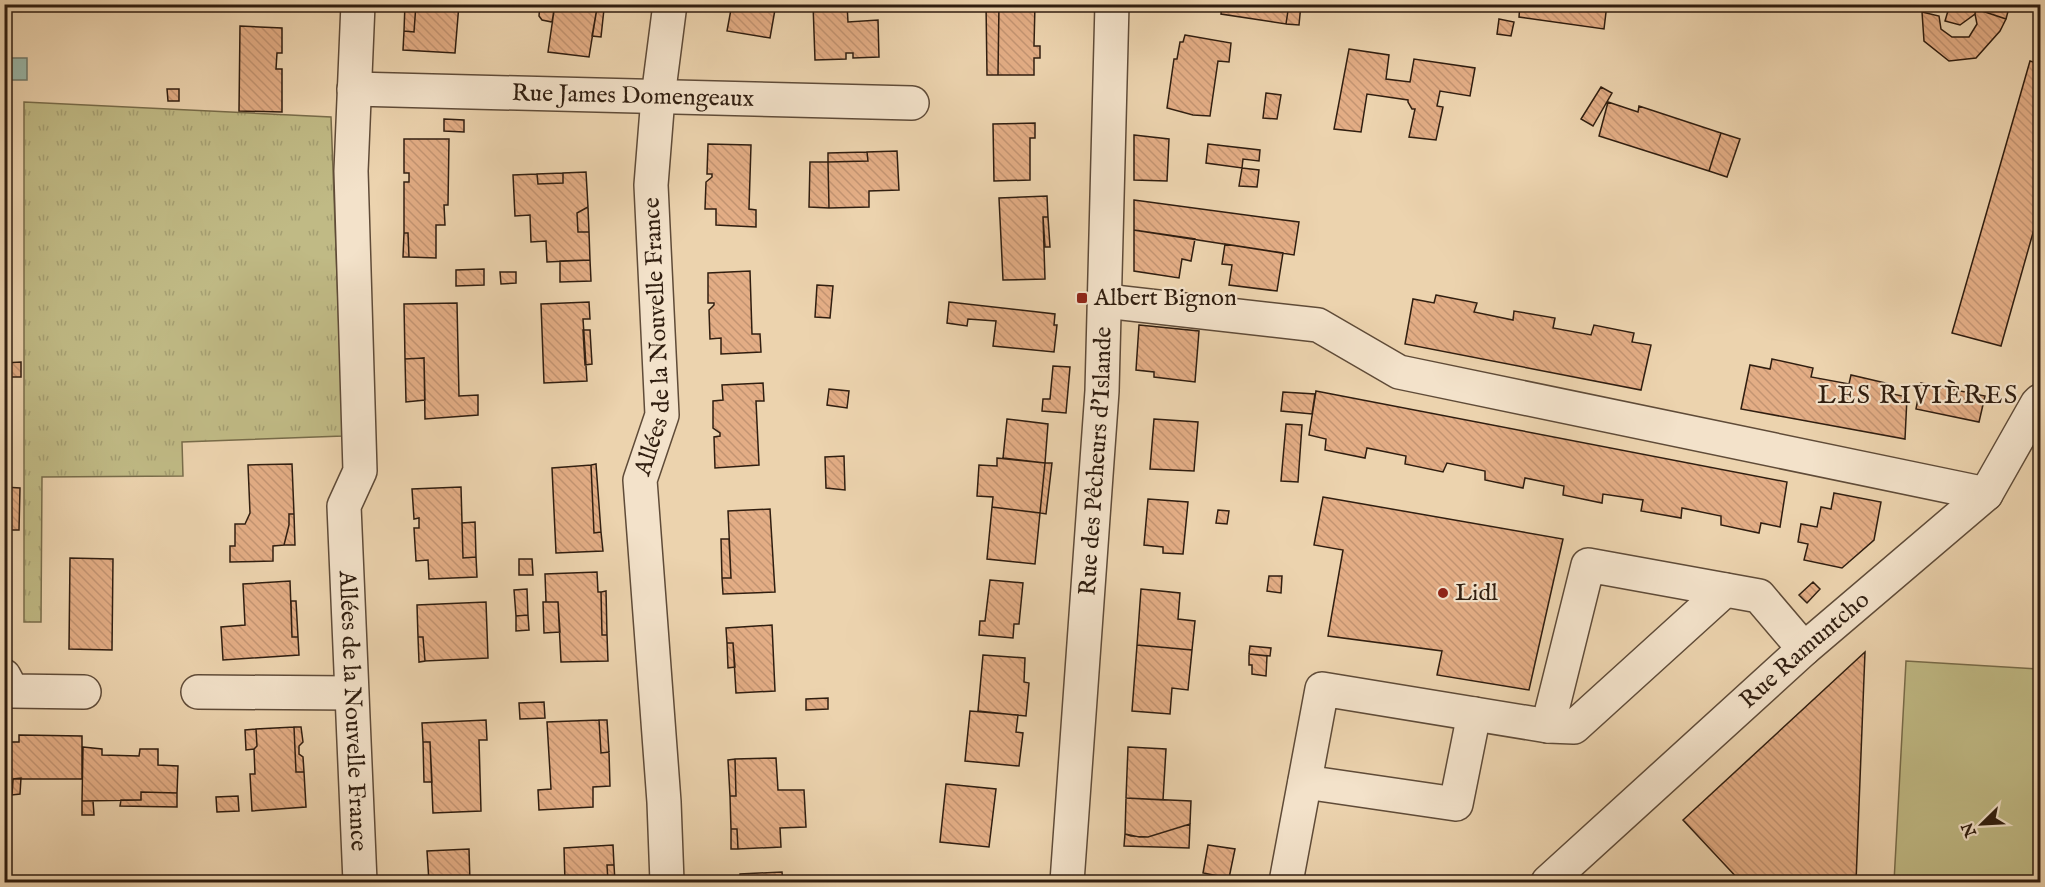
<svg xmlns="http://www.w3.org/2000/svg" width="2045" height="887" font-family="'IM FELL English',serif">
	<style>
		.grass { fill: url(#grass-tufts); stroke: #786c4a; stroke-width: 1.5 }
		.pitch { fill: #c0ba85; stroke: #786c4a; stroke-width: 1.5 }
		.water { fill: #99b8aa; stroke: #6f7a6c; stroke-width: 1.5 }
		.building { fill: url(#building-back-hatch); stroke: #301e10; stroke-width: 1.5 }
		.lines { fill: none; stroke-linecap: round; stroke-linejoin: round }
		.minor-casing { stroke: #5f4b38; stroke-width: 36 }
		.minor { stroke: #f3e2ca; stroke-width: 33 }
		.poi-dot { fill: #8f2418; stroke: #f3e2ca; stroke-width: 2 }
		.labels { text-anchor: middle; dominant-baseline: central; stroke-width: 4.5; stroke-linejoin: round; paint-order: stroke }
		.street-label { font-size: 24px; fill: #301e10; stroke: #f3e2ca }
		.poi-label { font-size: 24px; fill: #301e10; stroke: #f3e2ca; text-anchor: start }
		.neighbourhood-label { font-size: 26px; letter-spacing: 1.5px; fill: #301e10; stroke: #f3e2ca }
	</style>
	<defs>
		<pattern id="grass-tufts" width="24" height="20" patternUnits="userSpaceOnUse" patternTransform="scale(1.5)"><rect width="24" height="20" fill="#c0ba85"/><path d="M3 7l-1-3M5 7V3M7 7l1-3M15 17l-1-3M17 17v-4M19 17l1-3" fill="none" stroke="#a59f72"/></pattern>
		<pattern id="building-back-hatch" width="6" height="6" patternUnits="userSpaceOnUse" patternTransform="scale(1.5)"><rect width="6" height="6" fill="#e3ad85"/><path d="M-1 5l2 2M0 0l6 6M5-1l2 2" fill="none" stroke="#c39472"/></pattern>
	</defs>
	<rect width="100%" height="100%" fill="#ecd3ae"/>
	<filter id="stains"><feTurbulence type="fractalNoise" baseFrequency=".00333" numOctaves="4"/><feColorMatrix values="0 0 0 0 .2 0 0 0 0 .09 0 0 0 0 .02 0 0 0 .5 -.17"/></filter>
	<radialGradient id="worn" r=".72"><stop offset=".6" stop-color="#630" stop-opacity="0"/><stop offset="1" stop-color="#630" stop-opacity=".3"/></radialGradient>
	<path class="grass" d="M24,102L331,117L343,436L182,442L183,476L42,477L41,622H24Z"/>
	<path class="pitch" d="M1906,661L2040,669V882H1894Z"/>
	<path class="water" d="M5,58H27V80H5Z"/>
	<path class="building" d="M405,4H416L414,32L404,31Z
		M416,4H459L455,53L403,50L404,31L414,32Z
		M540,4H555L552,22L542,20L539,16Z
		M555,4H605L604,9L597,8L589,57L548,52Z
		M732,4H776L770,38L727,31Z
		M813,4H847L848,22L878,20L879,57L853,58V53H846V59L815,60Z
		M986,4H999L998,75H987Z
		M999,4H1035L1034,46H1040V58H1034V75H998Z
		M1222,4H1289L1286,24L1221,14Z
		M1289,4H1301L1299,25L1286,24Z
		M1520,4H1607L1604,29L1519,17Z
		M1950,4H2010L2006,19L1976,9L1975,14L1960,25L1945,21Z
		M597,8L604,9L601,37L592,36Z
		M1976,9L2006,19L2000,31L1976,58L1949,61L1924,41L1922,12L1939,16L1941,29L1952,37H1969L1977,24L1975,14Z
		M1499,19L1514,22L1511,36L1497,34Z
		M240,26L282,28V53H277L276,69H282V112L239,111Z
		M1185,35L1231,43L1229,62L1218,61L1210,116L1193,115L1167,108L1174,59H1177L1180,42H1183Z
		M1349,49L1389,55L1386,79L1410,82L1414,59L1475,68L1470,96L1440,91L1437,106L1443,107L1436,140L1409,137L1415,109H1412L1408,102V100L1367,94L1361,132L1334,129Z
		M2030,61L2040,64V208L2001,346L1952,333Z
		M1601,87L1612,93L1593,126L1581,119Z
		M167,89H179V101H168Z
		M1266,93L1281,95L1277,119L1263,118Z
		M1608,102L1638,112L1639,106L1721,133L1709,171L1599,136Z
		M444,119L464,120V132L444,131Z
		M1035,123V138H1030V180L994,181L993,124Z
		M1721,133L1740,139L1727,177L1709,171Z
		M1134,135L1169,139L1167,181L1134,180Z
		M404,139H449L448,205H444L445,225H436V258L409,257L408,233H404V182H409V173H404Z
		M708,144L751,145L749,209L756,210V227L716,225V209H705L706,182L712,177V174H707Z
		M1208,144L1260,150L1259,161L1243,159L1242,168L1206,163Z
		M897,151L899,190L869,191V207L829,208L828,162L868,161L867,152Z
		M867,152L868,161L828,162V153Z
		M810,162H828L829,208L809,207Z
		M1242,168L1259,170L1257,187L1239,186Z
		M586,172L588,207L577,213L578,232H589L590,260L547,262L546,241L531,242L530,215L515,216L513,175L537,174L538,184L563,183V173Z
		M563,173V183L538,184L537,174Z
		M1047,196L1048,217H1043L1045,279L1003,280L999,198Z
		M1134,200L1299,222L1294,255L1134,230Z
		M588,207L589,232H578L577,213Z
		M1043,217H1048L1050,247H1045Z
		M1134,230L1195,239L1191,261L1182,259L1179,278L1134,271Z
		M404,233H408L409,257H403Z
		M1225,244L1283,253L1277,291L1229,285L1232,265L1222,264Z
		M590,260L591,281L560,282V261Z
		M484,269V285L456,286V270Z
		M750,271L752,334H760L761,352L721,354V338L710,339L709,310L714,305V303H708V273Z
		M500,272H516V283L501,284Z
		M817,285L833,286L830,318L815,317Z
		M1436,295L1477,303L1474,312L1513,320L1514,311L1555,318L1553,328L1591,335L1594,325L1634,333L1632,342L1651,345L1641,390L1405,344L1413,299L1434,303Z
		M589,302L590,319H583L587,381L544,383L541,304Z
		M949,302L1055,314L1054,325H1057L1054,352L993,346L996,321L968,319L967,326L947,323Z
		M457,303L459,396L478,395V415L425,419L424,358L405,359L404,304Z
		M1139,325L1199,331L1195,382L1154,377V372L1136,370Z
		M583,330H590L592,364L585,365Z
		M424,358L425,400L406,402L405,359Z
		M1772,359L1813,368L1811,377L1849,384L1851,375L1890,384L1888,393L1907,397L1905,439L1741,409L1750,365L1770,369Z
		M21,362V377H4V363Z
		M1053,366L1070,367L1066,413L1042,411L1043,399H1050Z
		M763,383L764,401H756L759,465L715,468L714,437L720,436V433L713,428V401L723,400L722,385Z
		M1921,383L1985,396L1979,422L1916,409Z
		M829,389L849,391L847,408L827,405Z
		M1316,391L1787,482L1780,527L1761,523L1759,533L1721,525V516L1682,508L1681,518L1641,511L1643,500L1603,494L1602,503L1563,495L1564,486L1525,478L1523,488L1485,480V471L1447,463L1443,472L1405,464L1406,456L1367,448L1365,458L1325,450L1326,439L1309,435Z
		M1283,392L1315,394L1312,414L1281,411Z
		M1007,419L1048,424L1045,463L1003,458Z
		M1154,419L1198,422L1194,471L1150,469Z
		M1286,424L1302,425L1298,482L1281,481Z
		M844,456L845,490L826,488L825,457Z
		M997,458L1045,463L1040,513L992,507L993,497L977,496L979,465L997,466Z
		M1045,463H1052L1046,514L1040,513Z
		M292,464L294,514H289V525L284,545L273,546V561L230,562V546H235V524H245L250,513L248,465Z
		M596,464L601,532L594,533L591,465Z
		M591,465L594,533L601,532L603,551L556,553L552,468Z
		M4,487L20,488L19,530H4Z
		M461,487L463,558L476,557L477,577L429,579L428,560L416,561L414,528H419V518L414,519L412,489Z
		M1834,493L1881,502L1874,540L1842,568L1804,560L1808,544L1798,542L1801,524L1817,527L1821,507L1831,509Z
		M1323,497L1563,539L1529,690L1437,675L1442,651L1328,636L1343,550L1314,545Z
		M1148,499L1188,502L1183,554L1163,553V547L1144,545Z
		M992,507L1040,513L1035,564L987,559Z
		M770,509L775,592L723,594L722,578H731L728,511Z
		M1218,510L1229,511L1227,524L1216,523Z
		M289,514H294L295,545H284L289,525Z
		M475,522L476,557L463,558L462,523Z
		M721,539H729L731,578H722Z
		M70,558L113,559L112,650L69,649Z
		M519,559H532L533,575H519Z
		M597,572L598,592H601L602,635H607L608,661L561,662L558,602H546L545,574Z
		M1269,576H1282L1281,593L1267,591Z
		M990,580L1023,583L1019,624H1014L1013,638L979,635L980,621H985Z
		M290,581L292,637H298L299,655L223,660L221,627L245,625L243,584Z
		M1813,582L1820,589L1807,603L1799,595Z
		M527,589L528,615L516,616L514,590Z
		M1141,589L1180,593L1178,619L1195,621L1192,650L1137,645Z
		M606,591L607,635H602L601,592Z
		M291,601H296L298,637H292Z
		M486,602L488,658L425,661L423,637H418L417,605Z
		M543,602H558L560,632L544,633Z
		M528,615L529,630L516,631V616Z
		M772,625L775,691L736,693L733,643H727L726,628Z
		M418,637H423L425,661L419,662Z
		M727,643H733L735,667L728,668Z
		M1137,645L1192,650L1188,690L1172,688L1170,714L1132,711Z
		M1250,646L1271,648L1270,656L1249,654Z
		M1865,652L1856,882H1741L1683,820Z
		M1249,654L1267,656L1266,676L1252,674V665H1249Z
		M983,655L1025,658L1024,682L1029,683L1026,716L978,711Z
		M828,698V709L806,710V699Z
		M544,702L545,718L520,719L519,703Z
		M970,711L1018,715L1016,732L1023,733L1019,766L965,761Z
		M486,720L487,740H479L481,811L433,813L430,742H423L422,723Z
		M599,720H607L609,752L601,753Z
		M599,720L601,753L609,752L610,786L593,787V807L539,810L538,790L551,789L547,722Z
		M294,727H301L303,742L299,746V754L303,757L304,772H296Z
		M294,727L296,772H304L306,807L252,811L250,774H255L254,749L257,746L256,729Z
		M256,729L257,746L254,749L246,750L245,730Z
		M19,735L82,736V779H13L12,795H4V742H19Z
		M423,742H430L432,782H424Z
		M83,747L102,749V755L139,756L140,749H158V765L178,766L177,793L141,792V800L82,801Z
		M1128,747L1166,749L1163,800L1126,798Z
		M776,758L778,790H804L806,827L780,828L781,847L738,849L737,829H731L730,796H736L735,759Z
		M735,759L736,796H730L728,760Z
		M21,778L20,794L12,795L13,779Z
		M946,784L996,789L989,847L940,842Z
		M141,792L177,793V807L120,806L121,800H141Z
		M238,796L239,811L217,812L216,797Z
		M1126,798L1191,801L1190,824L1148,837L1131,836L1125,834Z
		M82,801H93L94,815H82Z
		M1190,824L1189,848L1124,846L1125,834L1139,837H1148Z
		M731,829H737L738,849H731Z
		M613,845L614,865H607L608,882H565L564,848Z
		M1208,845L1235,849L1229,878L1203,873Z
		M469,849L470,882H429L427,851Z
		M607,865H614L615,882H608Z
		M782,872L783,882H740V874Z
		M310,877L311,882H285V878Z
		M285,878V882H255V879Z"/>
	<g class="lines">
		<defs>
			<g id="minor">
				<path id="s1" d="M358,4L351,171L360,471L344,506L360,882"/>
				<path id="s2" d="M354,89L912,103"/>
				<path d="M1105,301L1318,325L1399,372L1986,494"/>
				<path d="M4,676L12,691L84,692"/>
				<path d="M198,692L351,693"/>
				<path d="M1548,726L1574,727L1725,590"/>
				<path d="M1305,782L1456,804L1474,714"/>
				<path id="s3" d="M667,882L664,802L640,480L662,415L651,185L658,97L670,4"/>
				<path id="s4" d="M1067,882L1102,391L1112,4"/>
				<path d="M1286,882L1322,689L1548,726L1588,565L1759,596L1804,649"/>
				<path id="s5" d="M1548,882L1804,649L1986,494L2037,404L2040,401"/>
			</g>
		</defs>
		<use href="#minor" class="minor-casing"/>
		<use href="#minor" class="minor"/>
	</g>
	<g class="poi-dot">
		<rect x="1076" y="292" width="12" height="12" rx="3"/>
		<circle cx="1443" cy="593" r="6"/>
	</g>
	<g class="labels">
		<g class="street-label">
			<text stroke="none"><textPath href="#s2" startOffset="279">Rue James Domengeaux</textPath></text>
			<text stroke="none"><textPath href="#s3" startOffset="549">Allées de la Nouvelle France</textPath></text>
			<text stroke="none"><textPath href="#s4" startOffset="422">Rue des Pêcheurs d'Islande</textPath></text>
			<text stroke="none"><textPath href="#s5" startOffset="346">Rue Ramuntcho</textPath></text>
			<text stroke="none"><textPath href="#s1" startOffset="711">Allées de la Nouvelle France</textPath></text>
		</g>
		<g class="poi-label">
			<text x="1094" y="298">Albert Bignon</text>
			<text x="1455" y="593">Lidl</text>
		</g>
		<g class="neighbourhood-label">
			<text x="1918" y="395">LES RIVIÈRES</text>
		</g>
	</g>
	<rect width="2045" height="887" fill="none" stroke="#ecd3ae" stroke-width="24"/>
	<rect x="6" y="6" width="2033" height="875" fill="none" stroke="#301e10" stroke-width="3"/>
	<rect x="12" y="12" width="2021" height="863" fill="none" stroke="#301e10" stroke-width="1.5"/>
	<g transform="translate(1982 824) rotate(246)" stroke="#f3e2ca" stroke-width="4.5" paint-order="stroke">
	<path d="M0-4.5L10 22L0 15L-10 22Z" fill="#301e10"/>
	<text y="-9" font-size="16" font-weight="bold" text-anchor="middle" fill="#301e10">N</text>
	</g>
	<rect width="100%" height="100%" filter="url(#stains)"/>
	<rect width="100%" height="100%" fill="url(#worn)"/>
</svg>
